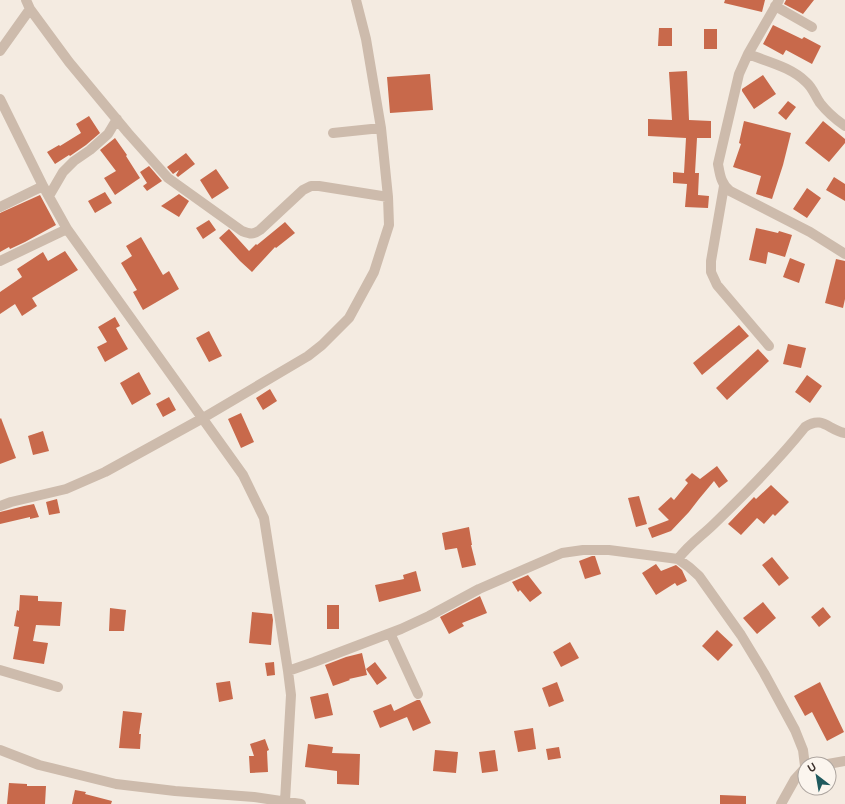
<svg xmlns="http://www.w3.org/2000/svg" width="845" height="804" font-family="Figtree,sans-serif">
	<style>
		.building { fill: #c8694b }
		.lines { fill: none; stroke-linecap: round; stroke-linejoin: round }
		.minor { stroke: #cdbbac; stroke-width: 10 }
	</style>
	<rect width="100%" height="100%" fill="#f4ebe1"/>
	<path class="building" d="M725,0H765L762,12L724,3Z
		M786,0H814L803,14L784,4Z
		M773,25L802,39L804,37L821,46L812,64L786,50L783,55L763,44Z
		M659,28H672V46H658Z
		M704,29H717V49H704Z
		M687,71L689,120L711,121V138H697L695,173H699L698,195L709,196L708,208L685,207L687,184L673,183V172L684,173L686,138L648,136V119L672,120L669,72Z
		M430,74L433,110L390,113L387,77Z
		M763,75L776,94L754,109L742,91V89Z
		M788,101L796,107L786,120L778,113Z
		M89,116L100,133L86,145L70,156L69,155L55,164L47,152L59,145L60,146L81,133L76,124Z
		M744,121L791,133L783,165L772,199L756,194L761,176L733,167L741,144L739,143Z
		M823,121L845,139V143L829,162L805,143Z
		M115,138L127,155L126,156L140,178L115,195L104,178L116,171L100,150Z
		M186,153L195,164L178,177L176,175L179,170L173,174L167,167Z
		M149,166L162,181L147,191L143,186L147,183L140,172Z
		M216,169L229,188L212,199L200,180Z
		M834,177L845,184V201L826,190Z
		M807,188L821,198L807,218L793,209Z
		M105,192L112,203L95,213L88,201Z
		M179,194L189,201L179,217L161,206Z
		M40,195L56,225L25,242L10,249L9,247L0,252V213Z
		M209,220L216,230L203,239L196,228Z
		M285,222L295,233L276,248L275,247L252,272L240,261L219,238L229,229L249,251L256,244L257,245Z
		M756,228L778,233L779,231L792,235L785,257L768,252L766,264L749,260Z
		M141,237L163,275L169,271L179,289L143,310L133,292L137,290L121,263L132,256L126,246Z
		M65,251L78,270L32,298L37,306L22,316L15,304L0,314V292L22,277L17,269L43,252L48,261Z
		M790,258L805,264L799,283L783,277Z
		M836,259L845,261V299L843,308L825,303Z
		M115,317L120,326L116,328L128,349L105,362L97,347L107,342L98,327Z
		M739,325L749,336L702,375L693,363Z
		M209,331L222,356L209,362L196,338Z
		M788,344L806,348L801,368L783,364Z
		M758,349L769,361L727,400L716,388Z
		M139,372L151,394L132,405L120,383Z
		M807,375L822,386L810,403L795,392Z
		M270,389L277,401L263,410L256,398Z
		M169,397L176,410L163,417L156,404Z
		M241,413L254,442L241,448L228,419Z
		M1,418L16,458L0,464V419Z
		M43,431L49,451L33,455L28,436Z
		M717,466L728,481L719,488L714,481L699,499L689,512L671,531L652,538L648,528L669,520L658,509L671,497L674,500L688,483L685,480L692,473L700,479Z
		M771,485L789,502L775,516L773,514L764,524L757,518L741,535L728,524L754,497L756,499Z
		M639,496L647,524L636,527L628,498Z
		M57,499L60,513L49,515L46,502Z
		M34,504L39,517L30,519V517L0,524V512L24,506Z
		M469,527L472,545H471L476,565L462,568L457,548L445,550L442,533Z
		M592,556H595L601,574L585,579L579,561Z
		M772,557L789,578L779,586L762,565Z
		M656,564L661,571L676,565L682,570L687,581L677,586L675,583L656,595L642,573Z
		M416,571L421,591L379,602L375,585L404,579L403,575Z
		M528,575L542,593L530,602L520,590L518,592L512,582Z
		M20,595L38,596V601L62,602L60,626L36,625L33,641L48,643L44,664L13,659L19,627L14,626L17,610L19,611Z
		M480,596L487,613L462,623L464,626L449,634L440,617Z
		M763,602L776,618L757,634L743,618Z
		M327,605H339V629H327Z
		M823,607L831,617L819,627L811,617Z
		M110,608L126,610L124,631H109Z
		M252,612L272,614L273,620L271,645L249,643Z
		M717,630L733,645L718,661L702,646Z
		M570,642L579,658L561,667L553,652Z
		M362,653L367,675L349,679L350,680L333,686L325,665L346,657Z
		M274,662L275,675L267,676L265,663Z
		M375,662L387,678L377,685L366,669Z
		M230,681L233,699L219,702L216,683Z
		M557,682L564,701L549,707L542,688Z
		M820,682L844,732L827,741L812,712L805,716L794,696Z
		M328,693L333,715L315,719L310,697Z
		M417,700H420L431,723L413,731L407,717L380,728L373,711L391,704L394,711Z
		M123,711L142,713L139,734H141L140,749L119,748Z
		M533,728L536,749L518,752L514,731Z
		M265,739L269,750L267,751L268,772L250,773L249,756H254L250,744Z
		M308,744L333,747L332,753L360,754L359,785L337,784V771L305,767Z
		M559,747L561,758L548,760L546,749Z
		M435,750L458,752L456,773L433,771Z
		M495,750L498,771L482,773L479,752Z
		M9,783L27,784V786H46L45,804H7Z
		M75,790L86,792L85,794L112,801L111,804H72Z
		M720,795L746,796V804H720Z"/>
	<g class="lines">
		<path class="minor" d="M26,0L30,9L69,62L128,133L168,178L242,231C250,234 253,235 260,230L303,190L311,186H319L388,197
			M779,0L748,54L739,74L718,164C720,175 721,184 730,191L810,232L845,254
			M775,6L812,27
			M0,51L30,9
			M748,54C768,62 791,67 806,82C813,88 815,96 820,103C827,112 835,119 845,126
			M0,99L43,186
			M333,133L381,128
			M724,186L711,261V272L717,285L769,346
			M49,196L63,172L74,161L90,150L108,134L117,119
			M0,207L43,186L67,229L0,261
			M67,229L243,475L264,518L288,671
			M0,506L11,502L66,489L105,472L203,418L308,356L322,345L349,318L374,272L389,225L388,197L381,128L366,39L356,0
			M678,559C690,543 702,536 715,523C747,492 778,461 805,427C823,415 828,430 845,433
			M390,633L418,694
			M0,670L58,687
			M0,750L39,765L116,784L175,791L254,797L301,804
			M828,764L845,761
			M285,801L291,695L288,671L314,662L401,629L429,616L479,589L562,553L583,550H609L678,559L689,567L699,576L741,635L764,673L795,730L803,750L805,766
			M781,804L795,779L805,768"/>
	</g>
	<g transform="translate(817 776) rotate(329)"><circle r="19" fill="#fbf5ee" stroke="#aea6a0"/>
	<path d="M0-3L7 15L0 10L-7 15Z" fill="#1f5a5e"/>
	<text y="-6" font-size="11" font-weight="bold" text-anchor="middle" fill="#3b302b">U</text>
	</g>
</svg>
